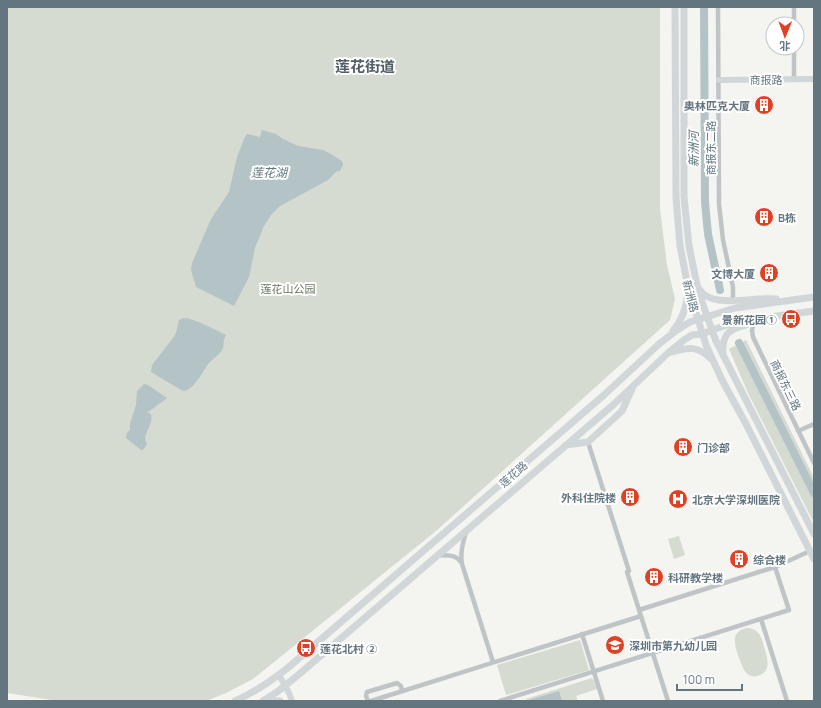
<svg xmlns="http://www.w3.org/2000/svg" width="821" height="708" font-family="Manrope,'Noto Sans SC',sans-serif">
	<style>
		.green { fill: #d5dbd1 }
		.water { fill: #b4c3c5 }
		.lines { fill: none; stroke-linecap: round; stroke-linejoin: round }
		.river { stroke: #b4c3c5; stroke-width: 8 }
		.street { stroke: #bfc4c6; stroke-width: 4.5 }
		.secondary { stroke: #d1d6d9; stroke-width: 6 }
		.primary { stroke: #d1d6d9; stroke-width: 7 }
		.labels { text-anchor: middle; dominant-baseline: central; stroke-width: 4; stroke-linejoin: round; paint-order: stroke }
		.street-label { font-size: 11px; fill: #637680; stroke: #fff }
		.poi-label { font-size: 11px; font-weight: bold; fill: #637680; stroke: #fff; text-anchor: start }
		.park-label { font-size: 11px; fill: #687862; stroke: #fff }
		.water-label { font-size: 12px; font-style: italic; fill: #5f787e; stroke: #fff }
		.district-label { font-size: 15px; font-weight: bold; fill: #515e65; stroke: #fff }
	</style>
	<rect width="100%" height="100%" fill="#f4f4f0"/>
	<path class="green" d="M7,7H660V209L667,265L675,299L670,320L436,531L253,679L226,693L206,701H58L7,693Z
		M746,340L814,478V523L748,393L729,349Z
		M679,536L685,555L674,559L668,539Z
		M747,628C752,628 756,630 758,633C762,637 763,643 764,647C767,657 772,670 760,675C745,681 742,665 738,655C734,643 731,631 747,628Z
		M580,640L589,670L506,695L497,665Z
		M592,678L594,681L597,689L576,696L578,701H527L526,699Z"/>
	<path class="water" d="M262,130L276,134L283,139L298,146L323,150L331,154L342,161L343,165L340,171H337L328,180L280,206L271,215L264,226L255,248L249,277L234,306L196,287L191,270L192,263L211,219L229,192L237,157L244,139L247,134L260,137Z
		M184,318C194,318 215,330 226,335C222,341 225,345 222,350C220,354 214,358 210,362C202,371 198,385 185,391L181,390L151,372L152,365L173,338L176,333L179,320Z
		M144,384L148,385L167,398C163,402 159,403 156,406C153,409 151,410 147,412L151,414C151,414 152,420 151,421C150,429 142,435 147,444L144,449L141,450L126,438L127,433L130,430V424L136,405L137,391Z
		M559,691L562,701H530L529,700Z"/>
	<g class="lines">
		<path class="river" d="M704,7L705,202L708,234L720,290
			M739,343L814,493"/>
		<path class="street" d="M718,7L719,204L723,240L733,287V297L731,300L729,301
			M794,7V24
			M794,48V79
			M754,323L752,330L753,337L814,463
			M798,431L814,424
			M588,442L629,571L627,572L668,701
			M466,532C463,543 460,552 462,564L493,662
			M439,555C448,556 455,554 461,562
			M639,610L775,567L810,551
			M761,619L787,701
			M582,634L603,701
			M368,701L366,696L367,692L397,683L401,686L402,691
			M371,701L641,616
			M500,701L789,610L775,567"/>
		<path class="secondary" d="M719,80L814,79
			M279,675L289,693L292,701"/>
		<path class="primary" d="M675,7L676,197L680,246L688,287L706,345L722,380L746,424L814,559
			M684,7V197L689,246L697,285L703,305L716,341L814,534
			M699,289C712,310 754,296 776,299
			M673,331C682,320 687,305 688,291
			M672,352C688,347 698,346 710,358
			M723,354C722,335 728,329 746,325
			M566,445L588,442L622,411L632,389
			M235,701C255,692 273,680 290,666L604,395L659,344L677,330L690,322L735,308L814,297
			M263,701L277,692L297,676L613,405L668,353L684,340L692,335L702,334L718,328L730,324L755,319L814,311
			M274,701H280"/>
	</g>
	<defs>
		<symbol id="building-disc" viewBox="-11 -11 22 22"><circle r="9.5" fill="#df4124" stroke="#fff"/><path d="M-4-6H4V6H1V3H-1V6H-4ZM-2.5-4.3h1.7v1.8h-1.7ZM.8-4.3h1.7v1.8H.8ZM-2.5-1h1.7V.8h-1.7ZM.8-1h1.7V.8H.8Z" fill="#fff"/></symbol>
		<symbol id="bus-disc" viewBox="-11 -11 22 22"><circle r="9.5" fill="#df4124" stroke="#fff"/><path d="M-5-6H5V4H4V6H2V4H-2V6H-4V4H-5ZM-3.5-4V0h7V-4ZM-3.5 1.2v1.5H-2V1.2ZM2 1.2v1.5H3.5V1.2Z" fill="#fff"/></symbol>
		<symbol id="hospital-disc" viewBox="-11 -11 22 22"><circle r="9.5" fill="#df4124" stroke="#fff"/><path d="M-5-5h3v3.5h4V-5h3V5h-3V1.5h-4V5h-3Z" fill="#fff"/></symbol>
		<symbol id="school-disc" viewBox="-11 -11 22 22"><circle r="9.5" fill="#df4124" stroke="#fff"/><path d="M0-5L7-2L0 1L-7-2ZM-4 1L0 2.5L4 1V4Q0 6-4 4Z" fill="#fff"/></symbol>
	</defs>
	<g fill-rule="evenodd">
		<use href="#building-disc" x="753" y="94" width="22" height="22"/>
		<use href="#building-disc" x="753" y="206" width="22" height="22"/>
		<use href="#building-disc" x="758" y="262" width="22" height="22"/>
		<use href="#bus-disc" x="780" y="308" width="22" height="22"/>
		<use href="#building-disc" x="672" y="436" width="22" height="22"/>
		<use href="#building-disc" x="619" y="486" width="22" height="22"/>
		<use href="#hospital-disc" x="667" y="488" width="22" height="22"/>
		<use href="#building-disc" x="728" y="548" width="22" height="22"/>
		<use href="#building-disc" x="643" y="566" width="22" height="22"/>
		<use href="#school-disc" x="604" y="634" width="22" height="22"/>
		<use href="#bus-disc" x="295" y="637" width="22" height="22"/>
	</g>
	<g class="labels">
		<g class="street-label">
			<text x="766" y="79">商报路</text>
			<text transform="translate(710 148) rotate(-90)">商报东二路</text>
			<text transform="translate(691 296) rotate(75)">新洲路</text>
			<text transform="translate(786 385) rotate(64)">商报东三路</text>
			<text transform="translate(513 474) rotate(-41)">莲花路</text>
		</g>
		<g class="poi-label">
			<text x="750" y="105" text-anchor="end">奥林匹克大厦</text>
			<text x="778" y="217">B栋</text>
			<text x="755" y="273" text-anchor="end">文博大厦</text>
			<text x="777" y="319" text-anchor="end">景新花园①</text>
			<text x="697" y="447">门诊部</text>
			<text x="616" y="497" text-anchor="end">外科住院楼</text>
			<text x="692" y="499">北京大学深圳医院</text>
			<text x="753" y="559">综合楼</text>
			<text x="668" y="577">科研教学楼</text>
			<text x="629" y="645">深圳市第九幼儿园</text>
			<text x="320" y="648">莲花北村 ②</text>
		</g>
		<g class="park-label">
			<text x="288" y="288">莲花山公园</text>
		</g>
		<g class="water-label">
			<text transform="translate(693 149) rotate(-90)">新洲河</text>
			<text x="269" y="172">莲花湖</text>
		</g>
		<g class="district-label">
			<text x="365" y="66">莲花街道</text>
		</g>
	</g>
	<rect width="821" height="708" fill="none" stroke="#637680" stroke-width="16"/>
	<g transform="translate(785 36) rotate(181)"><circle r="19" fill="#ffffff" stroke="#c1c8cc"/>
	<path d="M0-3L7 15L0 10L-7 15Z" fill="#df4124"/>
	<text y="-6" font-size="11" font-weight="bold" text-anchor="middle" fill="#637680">北</text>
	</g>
	<path d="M677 684v6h65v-6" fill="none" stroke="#637680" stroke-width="2"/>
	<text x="683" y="684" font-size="12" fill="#637680" stroke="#ffffff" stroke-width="3" paint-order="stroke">100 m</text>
</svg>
